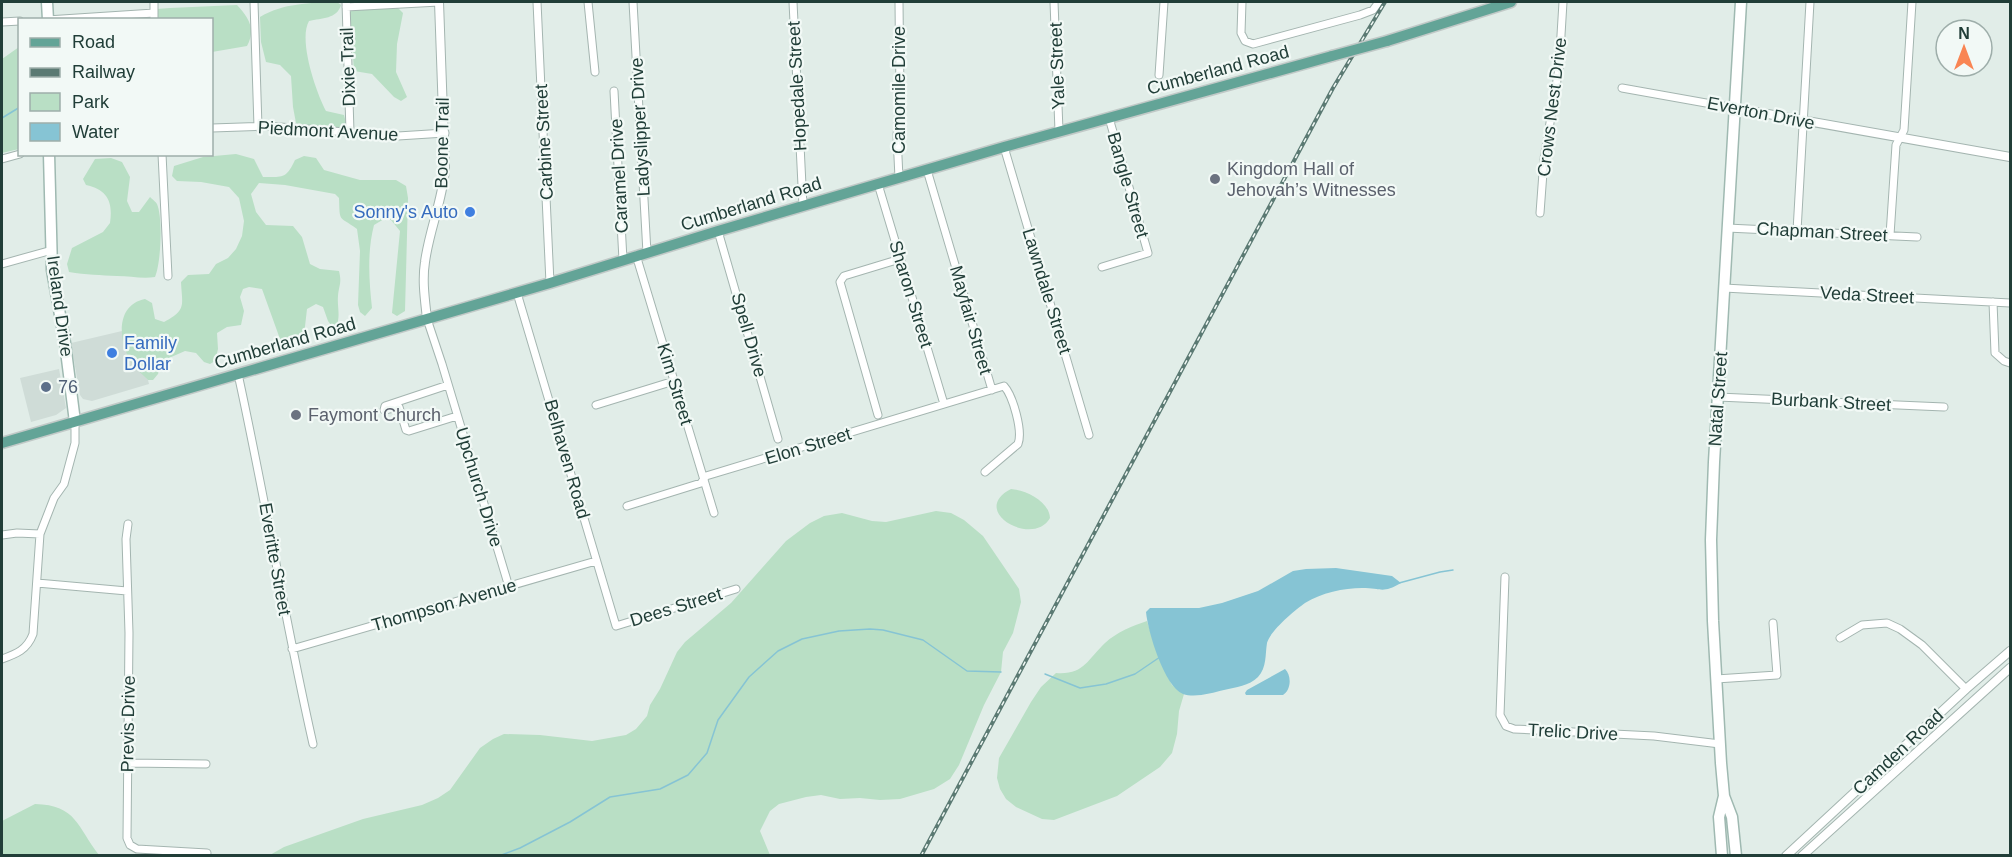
<svg xmlns="http://www.w3.org/2000/svg" width="2012" height="857" font-family="Helvetica,sans-serif">
	<style>
		.built { fill: #cfdcd7 }
		.green { fill: #b9dfc5 }
		.water { fill: #86c4d4 }
		.lines { fill: none; stroke-linecap: round; stroke-linejoin: round }
		.stream { stroke: #86c4d4; stroke-width: 1.5 }
		.minor-casing { stroke: #a4b5b0; stroke-width: 9 }
		.tertiary-casing { stroke: #a4b5b0; stroke-width: 10 }
		.secondary-casing { stroke: #9fb9b1; stroke-width: 13 }
		.primary-casing { stroke: #c1c9c7; stroke-width: 13 }
		.minor { stroke: #fff; stroke-width: 7 }
		.tertiary { stroke: #fff; stroke-width: 8 }
		.secondary { stroke: #fff; stroke-width: 10 }
		.primary { stroke: #63a497; stroke-width: 10 }
		.rail-casing { stroke: #5b7a73; stroke-width: 4 }
		.rail { stroke: #f2f9f6; stroke-width: 1.5; stroke-dasharray: 4.5; stroke-linecap: butt }
		.primary-bridge-casing { stroke: #c1c9c7; stroke-width: 13; stroke-linecap: butt }
		.primary-bridge { stroke: #63a497; stroke-width: 10 }
		.worship-dot { fill: #6b7280; stroke: #f2f9f6; stroke-width: 2 }
		.shop-dot { fill: #3f7fe0; stroke: #f2f9f6; stroke-width: 2 }
		.service-dot { fill: #5c6f8a; stroke: #f2f9f6; stroke-width: 2 }
		.labels { text-anchor: middle; dominant-baseline: central; stroke-width: 4.5; stroke-linejoin: round; paint-order: stroke }
		.street-label { font-size: 18px; fill: #213e38; stroke: #f2f9f6 }
		.worship-label { font-size: 18px; fill: #5b616d; stroke: #f2f9f6; text-anchor: start }
		.shop-label { font-size: 18px; fill: #366cbe; stroke: #f2f9f6; text-anchor: end }
		.service-label { font-size: 18px; fill: #4e5e75; stroke: #f2f9f6; text-anchor: start }
	</style>
	<rect width="100%" height="100%" fill="#e1ede8"/>
	<path class="built" d="M122,331L131,361L148,380L149,384L92,401L83,399L80,395L71,343Z
		M59,369L66,408L56,415L31,422L20,378Z"/>
	<path class="green" d="M337,2L341,5C337,19 322,18 309,21C298,40 316,92 326,111L344,115L346,123L343,128L307,126L296,123L293,107L291,76L280,65L266,62L261,42L260,17C283,3 310,3 337,2Z
		M237,5C249,18 256,29 247,46L212,52V20H97L104,13L170,8Z
		M397,7L403,13L397,44L396,72L407,97L401,101L394,97L372,74L354,71L350,12L353,8Z
		M19,47V149L2,153V59Z
		M236,154L254,159L263,177C283,177 286,179 295,160L304,156L316,158L324,170L360,180H396L406,186L408,198L405,311L397,316L392,313L400,231L391,220L384,219L374,225C367,252 369,281 372,308L365,316L360,312L358,305L360,251L357,229C338,215 340,223 339,198L335,194L285,185L259,183L251,194L256,212L266,225L293,226L302,237L310,264L320,269L339,271C342,283 339,285 338,296C337,307 341,316 336,327L333,328L328,321L323,307L316,304L307,309L304,335L297,343H286L280,339L262,289L249,287L243,289L240,297L244,311L241,325L227,327L217,333L218,349L215,361L210,364L204,362L196,353L185,351L162,361L158,374L153,380H148C143,375 136,369 132,363C118,342 115,305 145,299L152,303L155,319L164,322C187,310 182,305 181,282L188,275L209,274L216,264L228,258L236,249L242,236L244,221L239,198L229,187L201,182L177,181L172,176L174,166L203,157Z
		M111,158L122,162L130,177L127,201L132,212H139L150,197C152,199 156,202 157,204C163,218 161,263 155,277C142,279 130,276 117,276C101,275 86,275 69,272L67,264L72,248L103,232L110,223C113,202 108,190 86,185L83,179L95,159Z
		M1011,489C1026,490 1049,501 1050,518C1033,548 968,511 1011,489Z
		M936,511L951,513L964,520L983,536L1019,589L1021,602L1013,633L1003,652L1001,672L984,705L959,765L950,779L934,789L900,799L880,800L860,798L840,799L821,795L806,797L779,804L770,811L760,831L770,855H270L284,847L363,819L422,805L438,798L450,790L480,748L493,739L504,734L540,735L592,741L626,735L636,729L647,716L650,705L660,689L677,652L685,642L731,603L786,541L810,523L824,516L842,513L872,521L886,522Z
		M1147,621L1159,658L1172,685L1184,694L1179,711L1177,734L1172,753L1160,767L1117,796L1054,820L1042,819L1016,807L1006,799L1000,789L997,778L999,758L1031,702L1041,687L1056,673C1084,675 1087,660 1105,643C1117,632 1132,626 1147,621Z
		M35,804C77,805 77,827 99,855H2V821Z"/>
	<path class="water" d="M1336,568L1392,576L1401,583C1382,594 1382,588 1362,588C1344,588 1321,593 1305,603C1295,610 1270,631 1267,643C1265,655 1267,667 1258,677C1249,686 1236,687 1224,690C1212,693 1195,698 1183,694C1164,686 1148,632 1146,612L1150,608H1199L1222,603L1258,591L1293,571L1306,569Z
		M1285,669C1292,676 1291,690 1283,695H1246L1245,693L1247,690Z"/>
	<g class="lines">
		<path class="stream" d="M2,118L20,107
			M1399,583L1440,572L1453,570
			M1045,674L1080,688L1106,684L1135,674L1160,657
			M499,856L520,848L570,822L610,797L660,789L688,775L707,753L718,720L749,677L778,651L802,639L839,631L870,629L883,630L923,640L967,671L1001,672"/>
		<defs>
			<path id="minor" d="M154,2V20
				M254,2L258,127
				M346,2L350,132
				M537,2L550,283
				M588,2L595,72
				M633,2L647,253
				M793,2L803,206
				M899,2L900,95L897,136L899,178
				M1054,2L1059,131
				M1242,2L1241,33L1245,41L1253,44L1360,15L1373,10L1379,2
				M346,7L439,2
				M47,20L154,13
				M2,22L20,21
				M1159,75L1164,2
				M1622,88L1734,108
				M614,91L623,260
				M212,128L267,126L398,136L445,133
				M1004,147L1089,435
				M162,154L168,276
				M2,159L20,154
				M927,170L992,390
				M878,184L944,404
				M1540,213L1544,159L1559,68L1563,2
				M1727,228L1917,237
				M718,231L778,439
				M1797,231L1810,2
				M1890,235L1896,145L1904,130L1912,2
				M636,255L714,513
				M2,264L52,250
				M1102,267L1148,253L1109,118
				M1724,288L2010,303
				M517,293L616,626L736,589
				M1993,302L1995,353L2004,361L2010,363
				M427,319L442,364L509,587
				M238,374C265,497 285,621 313,744
				M448,385L385,406L384,410L399,407L406,430L409,431L457,416
				M1718,397L1944,407
				M596,405L674,381
				M878,415L840,282L844,276L900,259
				M627,506L701,483L706,476L1004,386C1013,396 1023,431 1018,444L985,472
				M128,524L126,539L129,633L127,838L130,845L137,849L207,853
				M2,535L17,533L40,534
				M1505,577L1500,715L1506,726L1514,729L1654,736L1720,744
				M37,583L127,591
				M1840,638L1862,625L1887,623L1900,629L1922,645L1966,689
				M292,649L596,561
				M2,659C16,654 27,650 33,634L40,534L54,498L64,484L75,443V422
				M1716,679L1777,675L1773,623
				M128,763L206,764"/>
			<path id="tertiary" d="M1734,108L2010,157
				M427,319C425,300 422,281 425,262C429,231 442,202 445,170L439,2
				M1786,856L1966,689L2010,651
				M1802,856L2010,668"/>
			<path id="secondary" d="M47,2L48,20
				M49,154L52,270L65,343L75,422
				M1722,856L1719,817L1724,796
				M1736,856L1732,817L1724,796L1721,763L1713,621L1711,540L1714,462L1741,2"/>
			<path id="primary" d="M1387,41L1511,2
				M2,443L550,283L718,231L1004,147L1332,56"/>
		</defs>
		<use href="#minor" class="minor-casing"/>
		<use href="#tertiary" class="tertiary-casing"/>
		<use href="#secondary" class="secondary-casing"/>
		<use href="#primary" class="primary-casing"/>
		<use href="#minor" class="minor"/>
		<use href="#tertiary" class="tertiary"/>
		<use href="#secondary" class="secondary"/>
		<use href="#primary" class="primary"/>
		<defs>
			<path id="rail" d="M921,856L1333,88L1385,2"/>
		</defs>
		<use href="#rail" class="rail-casing"/>
		<use href="#rail" class="rail"/>
		<defs>
			<path id="primary-bridge" d="M1332,56L1387,41"/>
		</defs>
		<use href="#primary-bridge" class="primary-bridge-casing"/>
		<use href="#primary-bridge" class="primary-bridge"/>
	</g>
	<g class="worship-dot">
		<circle cx="1215" cy="179" r="6"/>
		<circle cx="296" cy="415" r="6"/>
	</g>
	<g class="shop-dot">
		<circle cx="470" cy="212" r="6"/>
		<circle cx="112" cy="353" r="6"/>
	</g>
	<circle class="service-dot" cx="46" cy="387" r="6"/>
	<g class="labels">
		<g class="street-label">
			<text transform="translate(1057 66) rotate(-92)">Yale Street</text>
			<text transform="translate(348 67) rotate(-92)">Dixie Trail</text>
			<text transform="translate(1218 70) rotate(-15)">Cumberland Road</text>
			<text transform="translate(797 86) rotate(-93)">Hopedale Street</text>
			<text transform="translate(899 90) rotate(-90)">Camomile Drive</text>
			<text transform="translate(1552 107) rotate(-83)">Crows Nest Drive</text>
			<text transform="translate(1761 113) rotate(11)">Everton Drive</text>
			<text transform="translate(640 127) rotate(-93)">Ladyslipper Drive</text>
			<text transform="translate(328 131) rotate(3)">Piedmont Avenue</text>
			<text transform="translate(544 142) rotate(-93)">Carbine Street</text>
			<text transform="translate(442 143) rotate(-89)">Boone Trail</text>
			<text transform="translate(619 176) rotate(-93)">Caramel Drive</text>
			<text transform="translate(1128 185) rotate(74)">Bangle Street</text>
			<text transform="translate(751 204) rotate(-17)">Cumberland Road</text>
			<text transform="translate(1822 232) rotate(3)">Chapman Street</text>
			<text transform="translate(1047 291) rotate(73)">Lawndale Street</text>
			<text transform="translate(911 294) rotate(73)">Sharon Street</text>
			<text transform="translate(1867 295) rotate(3)">Veda Street</text>
			<text transform="translate(60 306) rotate(82)">Ireland Drive</text>
			<text transform="translate(971 320) rotate(74)">Mayfair Street</text>
			<text transform="translate(749 335) rotate(74)">Spell Drive</text>
			<text transform="translate(285 343) rotate(-16)">Cumberland Road</text>
			<text transform="translate(675 384) rotate(73)">Kim Street</text>
			<text transform="translate(1718 399) rotate(-86)">Natal Street</text>
			<text transform="translate(1831 402) rotate(3)">Burbank Street</text>
			<text transform="translate(808 446) rotate(-17)">Elon Street</text>
			<text transform="translate(567 459) rotate(74)">Belhaven Road</text>
			<text transform="translate(479 487) rotate(73)">Upchurch Drive</text>
			<text transform="translate(275 559) rotate(80)">Everitte Street</text>
			<text transform="translate(444 605) rotate(-16)">Thompson Avenue</text>
			<text transform="translate(676 607) rotate(-17)">Dees Street</text>
			<text transform="translate(128 724) rotate(-89)">Previs Drive</text>
			<text transform="translate(1573 732) rotate(3)">Trelic Drive</text>
			<text transform="translate(1898 752) rotate(-43)">Camden Road</text>
		</g>
		<g class="worship-label">
			<text x="1227" y="169">Kingdom Hall of<tspan x="1227" dy="21">Jehovah’s Witnesses</tspan></text>
			<text x="308" y="415">Faymont Church</text>
		</g>
		<g class="shop-label">
			<text x="458" y="212">Sonny's Auto</text>
			<text x="124" y="343" text-anchor="start">Family<tspan x="124" dy="21">Dollar</tspan></text>
		</g>
		<g class="service-label">
			<text x="58" y="387">76</text>
		</g>
	</g>
	<rect width="2012" height="857" fill="none" stroke="#213e38" stroke-width="6"/>
	<rect x="18" y="18" width="195" height="138" fill="#f2f9f6" stroke="#9eaeaa" stroke-width="1.5"/>
	<rect x="30" y="38" width="30" height="9" fill="#63a497" stroke="#9eaeaa" stroke-width="1.5"/>
	<text x="72" y="48" font-size="18" fill="#213e38">Road</text>
	<rect x="30" y="68" width="30" height="9" fill="#5b7a73" stroke="#9eaeaa" stroke-width="1.5"/>
	<text x="72" y="78" font-size="18" fill="#213e38">Railway</text>
	<rect x="30" y="93" width="30" height="18" fill="#b9dfc5" stroke="#9eaeaa" stroke-width="1.5"/>
	<text x="72" y="108" font-size="18" fill="#213e38">Park</text>
	<rect x="30" y="123" width="30" height="18" fill="#86c4d4" stroke="#9eaeaa" stroke-width="1.5"/>
	<text x="72" y="138" font-size="18" fill="#213e38">Water</text>
	<g transform="translate(1964 48)"><circle r="28" fill="#f2f9f6" stroke="#9eaeaa" stroke-width="1.5"/>
	<path d="M0-4.5L10 22L0 15L-10 22Z" fill="#f98553"/>
	<text y="-9" font-size="16" font-weight="bold" text-anchor="middle" fill="#213e38">N</text>
	</g>
</svg>
